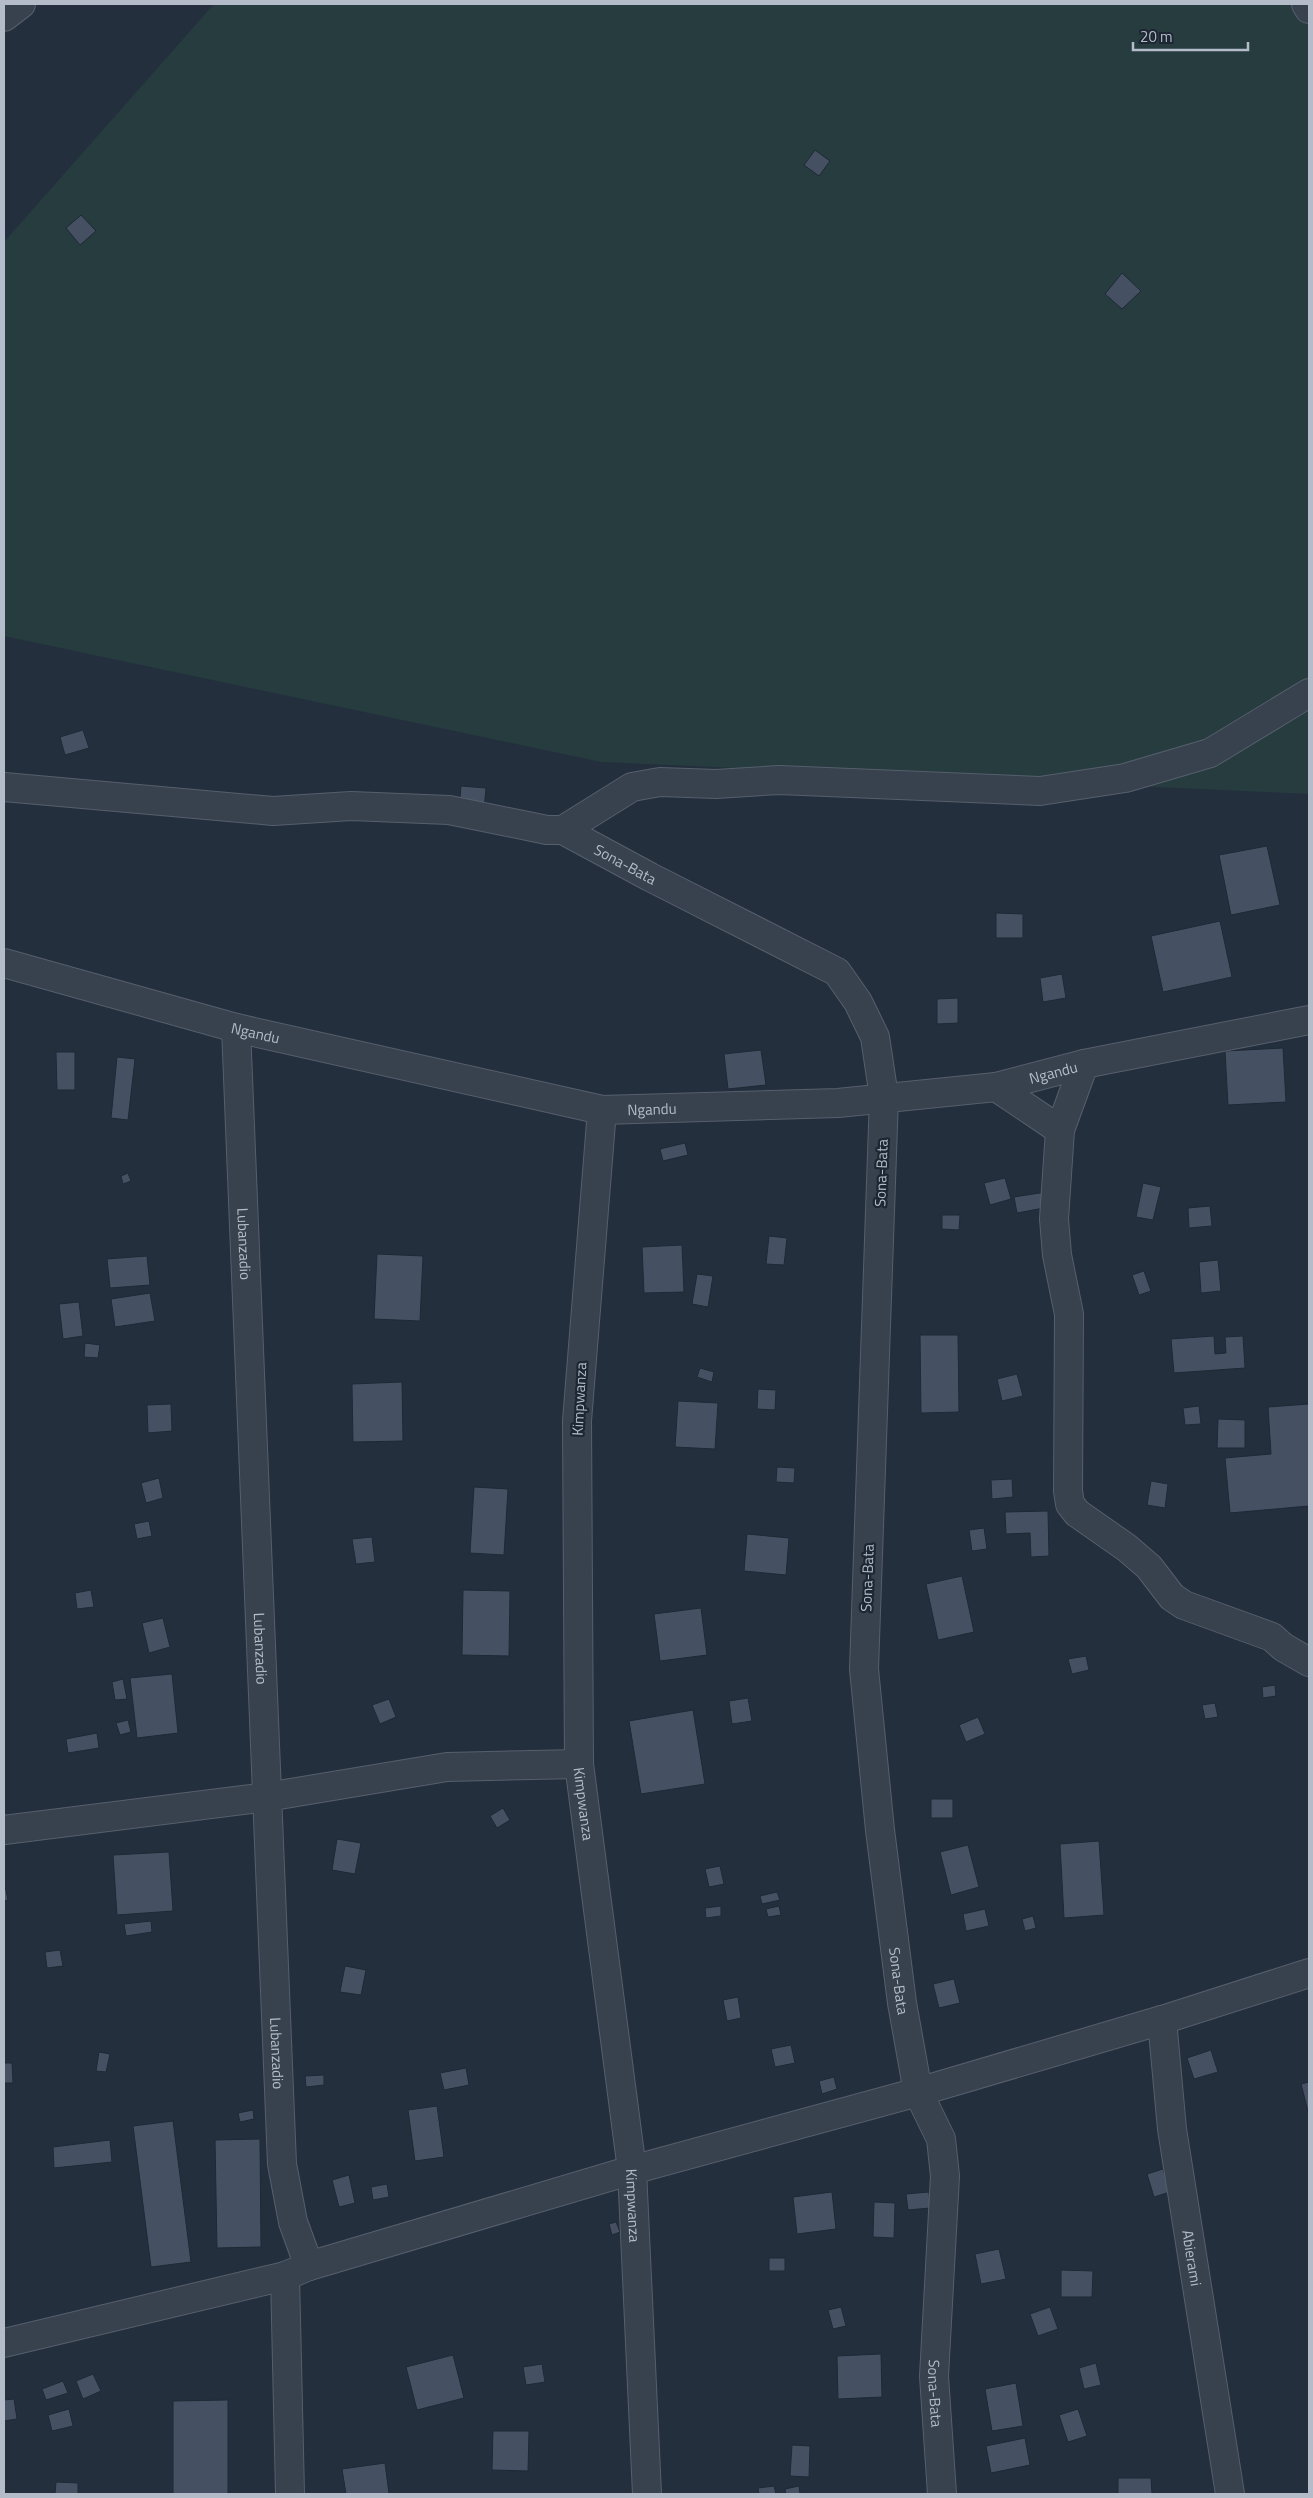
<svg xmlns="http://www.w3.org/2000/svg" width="1313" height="2498" font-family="'Titillium Web',sans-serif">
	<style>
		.green { fill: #263c3f }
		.building { fill: #455162; stroke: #1f2835 }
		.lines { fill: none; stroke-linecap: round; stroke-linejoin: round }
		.minor-casing { stroke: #565f6c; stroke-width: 30 }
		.minor { stroke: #38414e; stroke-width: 28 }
		.labels { text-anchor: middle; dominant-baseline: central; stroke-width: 4.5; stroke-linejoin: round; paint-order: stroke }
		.street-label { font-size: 15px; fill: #b4bcc9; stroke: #1d2633 }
	</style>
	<rect width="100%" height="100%" fill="#242f3e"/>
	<path class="green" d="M214,4H1309V794L601,762L4,636V242Z"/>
	<path class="building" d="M815,150L830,161L819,176L804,165Z
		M81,215L96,231L80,245L66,228Z
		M1122,273L1141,291L1122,309L1105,294Z
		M83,730L89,748L65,755L60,737Z
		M461,786L486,788L484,810L459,808Z
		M1267,846L1280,905L1231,915L1219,855Z
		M996,913L1023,914V938H996Z
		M1220,921L1232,977L1163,992L1151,936Z
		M1062,974L1066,998L1043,1002L1040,978Z
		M958,998V1023L937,1024V999Z
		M1283,1048L1286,1102L1228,1105L1225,1051Z
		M761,1050L766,1085L728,1089L724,1054Z
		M56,1052H75V1090H57Z
		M117,1057L135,1059L128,1120L111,1118Z
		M685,1143L688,1155L663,1161L660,1149Z
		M128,1173L131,1181L123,1184L121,1176Z
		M1005,1178L1011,1199L990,1205L984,1183Z
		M1143,1183L1161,1187L1153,1220L1136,1217Z
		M1046,1192L1049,1207L1017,1213L1014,1197Z
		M1210,1206L1212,1226L1189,1228L1188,1208Z
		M942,1215H960L959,1230L942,1229Z
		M769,1236L787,1238L784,1265L766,1264Z
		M682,1245L684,1292L644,1293L642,1247Z
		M377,1254L423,1256L420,1321L374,1319Z
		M147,1256L150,1285L110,1288L107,1259Z
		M1218,1260L1221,1291L1201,1293L1199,1262Z
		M1144,1271L1151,1291L1139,1295L1132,1275Z
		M697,1274L713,1276L708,1307L692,1304Z
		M150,1293L155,1321L115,1327L111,1299Z
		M79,1302L83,1336L63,1339L59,1304Z
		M920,1335H958L959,1412L921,1413Z
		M1214,1336L1215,1354L1226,1353L1225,1337L1243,1336L1245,1368L1174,1373L1171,1339Z
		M85,1343L100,1345L98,1358L84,1357Z
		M700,1368L714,1372L712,1382L697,1377Z
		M1017,1374L1023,1396L1002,1401L997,1379Z
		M402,1382L403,1441L353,1442L352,1384Z
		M758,1389L776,1390L775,1410L757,1409Z
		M678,1401L718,1403L715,1449L675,1447Z
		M171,1404L172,1431L148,1433L147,1405Z
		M1309,1404V1506L1230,1513L1225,1458L1271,1454L1268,1407Z
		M1199,1406L1201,1424L1185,1425L1183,1408Z
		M1218,1419L1245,1420V1448H1217Z
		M777,1467L795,1468L794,1483L776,1482Z
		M159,1478L163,1498L146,1503L141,1483Z
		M1012,1479L1013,1497L992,1499L991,1480Z
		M1151,1481L1168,1484L1165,1508L1147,1505Z
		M474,1487L508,1489L504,1555L470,1553Z
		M1048,1511L1049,1556L1031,1557L1030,1533L1006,1534L1005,1512Z
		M149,1521L152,1536L137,1539L134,1524Z
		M984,1528L987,1549L972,1551L969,1530Z
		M747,1534L789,1538L786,1575L744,1571Z
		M372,1537L375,1562L356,1564L352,1539Z
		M962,1576L974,1632L938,1640L926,1584Z
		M91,1590L94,1607L77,1609L75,1593Z
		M463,1590L510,1591L509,1656L462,1655Z
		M701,1608L707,1655L660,1661L654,1614Z
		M163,1618L170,1647L149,1653L142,1623Z
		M1086,1656L1089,1670L1072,1674L1068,1659Z
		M172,1674L178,1733L137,1738L130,1678Z
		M123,1679L127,1699L115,1700L112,1682Z
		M1275,1685L1276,1696L1263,1698L1262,1687Z
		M748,1698L752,1721L732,1724L729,1701Z
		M389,1699L396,1717L380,1724L372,1705Z
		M1215,1703L1218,1717L1205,1719L1202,1705Z
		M693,1710L705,1784L641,1794L629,1721Z
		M978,1717L985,1734L966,1742L959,1725Z
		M128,1720L131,1732L120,1735L116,1723Z
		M97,1733L99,1748L68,1753L66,1739Z
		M931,1799H953V1818H931Z
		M503,1808L510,1820L497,1828L490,1816Z
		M337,1839L361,1843L355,1874L332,1870Z
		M1099,1841L1104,1915L1064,1918L1060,1844Z
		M968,1845L979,1887L951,1895L940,1852Z
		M169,1852L173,1911L117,1915L113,1855Z
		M720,1866L724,1884L709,1887L705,1869Z
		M4,1881L8,1900L4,1901Z
		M777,1892L780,1900L762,1904L760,1896Z
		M721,1906V1916L706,1918L705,1908Z
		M779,1906L781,1915L768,1917L766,1909Z
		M985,1909L989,1926L966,1931L963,1914Z
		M1033,1916L1036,1928L1025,1931L1022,1919Z
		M151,1921L152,1932L126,1936L124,1924Z
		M60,1950L63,1966L47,1968L45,1952Z
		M345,1966L366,1970L361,1995L340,1992Z
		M954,1979L960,2003L939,2008L933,1984Z
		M738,1997L741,2018L727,2021L723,2000Z
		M791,2045L795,2063L775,2067L771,2049Z
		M1211,2050L1218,2072L1194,2079L1187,2058Z
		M99,2052L110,2054L106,2072L96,2071Z
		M4,2063H12L13,2083H4Z
		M466,2068L469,2085L444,2090L440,2073Z
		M324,2075V2085L306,2087L305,2076Z
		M834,2077L837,2089L822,2094L819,2081Z
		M1309,2082V2115L1301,2084Z
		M437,2106L444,2157L415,2161L408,2110Z
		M253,2110L254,2119L240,2122L238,2113Z
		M173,2121L191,2262L151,2267L133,2126Z
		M260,2139L261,2247L217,2248L215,2140Z
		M110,2140L112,2162L54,2168L53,2147Z
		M1163,2169L1170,2192L1154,2197L1147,2174Z
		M349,2175L355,2203L339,2207L332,2180Z
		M387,2184L389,2197L373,2200L371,2187Z
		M832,2192L836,2229L797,2234L793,2197Z
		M929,2192L930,2208L908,2210L906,2194Z
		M874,2202L895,2203L894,2238L873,2237Z
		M616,2222L620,2232L612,2235L609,2224Z
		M999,2249L1006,2279L981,2284L975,2254Z
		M769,2258H785V2271H769Z
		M1061,2270L1093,2271L1092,2297H1061Z
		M841,2307L846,2326L833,2329L828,2310Z
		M1050,2307L1058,2329L1038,2336L1030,2314Z
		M881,2354L882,2397L838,2399L837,2356Z
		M453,2355L464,2398L417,2410L406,2367Z
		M1096,2363L1101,2385L1084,2389L1079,2368Z
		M542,2364L545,2382L526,2385L523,2367Z
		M93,2374L101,2391L83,2399L76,2381Z
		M63,2381L68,2393L46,2400L42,2389Z
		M1016,2383L1023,2426L992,2431L985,2389Z
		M14,2399L17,2419L4,2421V2400Z
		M228,2400V2494H173V2401Z
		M69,2409L73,2426L52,2431L48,2415Z
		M1078,2409L1087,2436L1068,2442L1059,2415Z
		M493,2431H529L528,2471L492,2470Z
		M1025,2438L1030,2465L991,2473L986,2446Z
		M792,2445L810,2446L809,2477L790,2476Z
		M385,2463L389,2494H346L342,2469Z
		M1118,2478H1151L1152,2494H1118Z
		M56,2482L78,2483V2494H55Z
		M774,2486L776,2494H759L758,2488Z
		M799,2486L800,2494H786L785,2489Z"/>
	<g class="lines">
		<defs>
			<g id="minor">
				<path d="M1306,4L1309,9"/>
				<path d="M4,17L21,4"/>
				<path d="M4,787L273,811L351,806L449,810L547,830H563L632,787L660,782L716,784L779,780L1040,791L1125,778L1210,753L1309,693"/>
				<path id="s1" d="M563,830L650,877L837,972L858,1002L875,1037L884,1097L864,1669L880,1830L902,2003L918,2092L941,2139L945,2176L934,2376L942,2494"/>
				<path id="s2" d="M4,963L236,1028L602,1110L838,1103L996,1087L1084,1064L1309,1020"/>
				<path id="s3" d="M236,1028L282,2164L293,2222L309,2266"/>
				<path d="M1084,1064L1060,1130L1054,1219L1057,1255L1069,1314L1068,1491L1070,1504L1077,1513L1127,1548L1149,1567L1172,1597L1184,1605L1272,1637L1283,1647L1309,1662"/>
				<path d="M996,1087L1060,1130"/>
				<path id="s4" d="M602,1110L577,1421L579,1764L632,2170L647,2494"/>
				<path d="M4,1830L267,1797L447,1767L579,1764"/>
				<path id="s5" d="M1162,2020L1172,2129L1230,2494"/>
				<path d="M285,2276L290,2494"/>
				<path d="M4,2343L285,2276L309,2266L632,2170L918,2092L1162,2020L1309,1973"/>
			</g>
		</defs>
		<use href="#minor" class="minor-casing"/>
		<use href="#minor" class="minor"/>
	</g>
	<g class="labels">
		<g class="street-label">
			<text stroke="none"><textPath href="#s1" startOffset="71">Sona-Bata</textPath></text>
			<text stroke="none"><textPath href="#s2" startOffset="261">Ngandu</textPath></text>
			<text stroke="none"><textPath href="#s2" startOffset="1070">Ngandu</textPath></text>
			<text stroke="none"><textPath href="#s2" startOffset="666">Ngandu</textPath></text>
			<text transform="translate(881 1173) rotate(-88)">Sona-Bata</text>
			<text stroke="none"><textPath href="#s3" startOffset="216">Lubanzadio</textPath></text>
			<text transform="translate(579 1399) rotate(-87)">Kimpwanza</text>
			<text transform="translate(867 1578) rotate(-88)">Sona-Bata</text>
			<text stroke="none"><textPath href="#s3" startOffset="621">Lubanzadio</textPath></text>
			<text stroke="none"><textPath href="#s4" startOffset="695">Kimpwanza</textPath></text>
			<text stroke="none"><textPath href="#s1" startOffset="1331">Sona-Bata</textPath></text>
			<text stroke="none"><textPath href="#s3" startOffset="1026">Lubanzadio</textPath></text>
			<text stroke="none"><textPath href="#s4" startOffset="1100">Kimpwanza</textPath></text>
			<text stroke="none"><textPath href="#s5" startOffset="240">Abierami</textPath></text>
			<text stroke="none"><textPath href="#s1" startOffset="1751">Sona-Bata</textPath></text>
		</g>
	</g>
	<rect width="1313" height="2498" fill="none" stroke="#b4bcc9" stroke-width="10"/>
	<path d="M1133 42v8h115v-8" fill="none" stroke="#b4bcc9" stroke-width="2.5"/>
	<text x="1140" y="42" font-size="15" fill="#b4bcc9" stroke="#1d2633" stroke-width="4" paint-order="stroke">20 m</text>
</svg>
